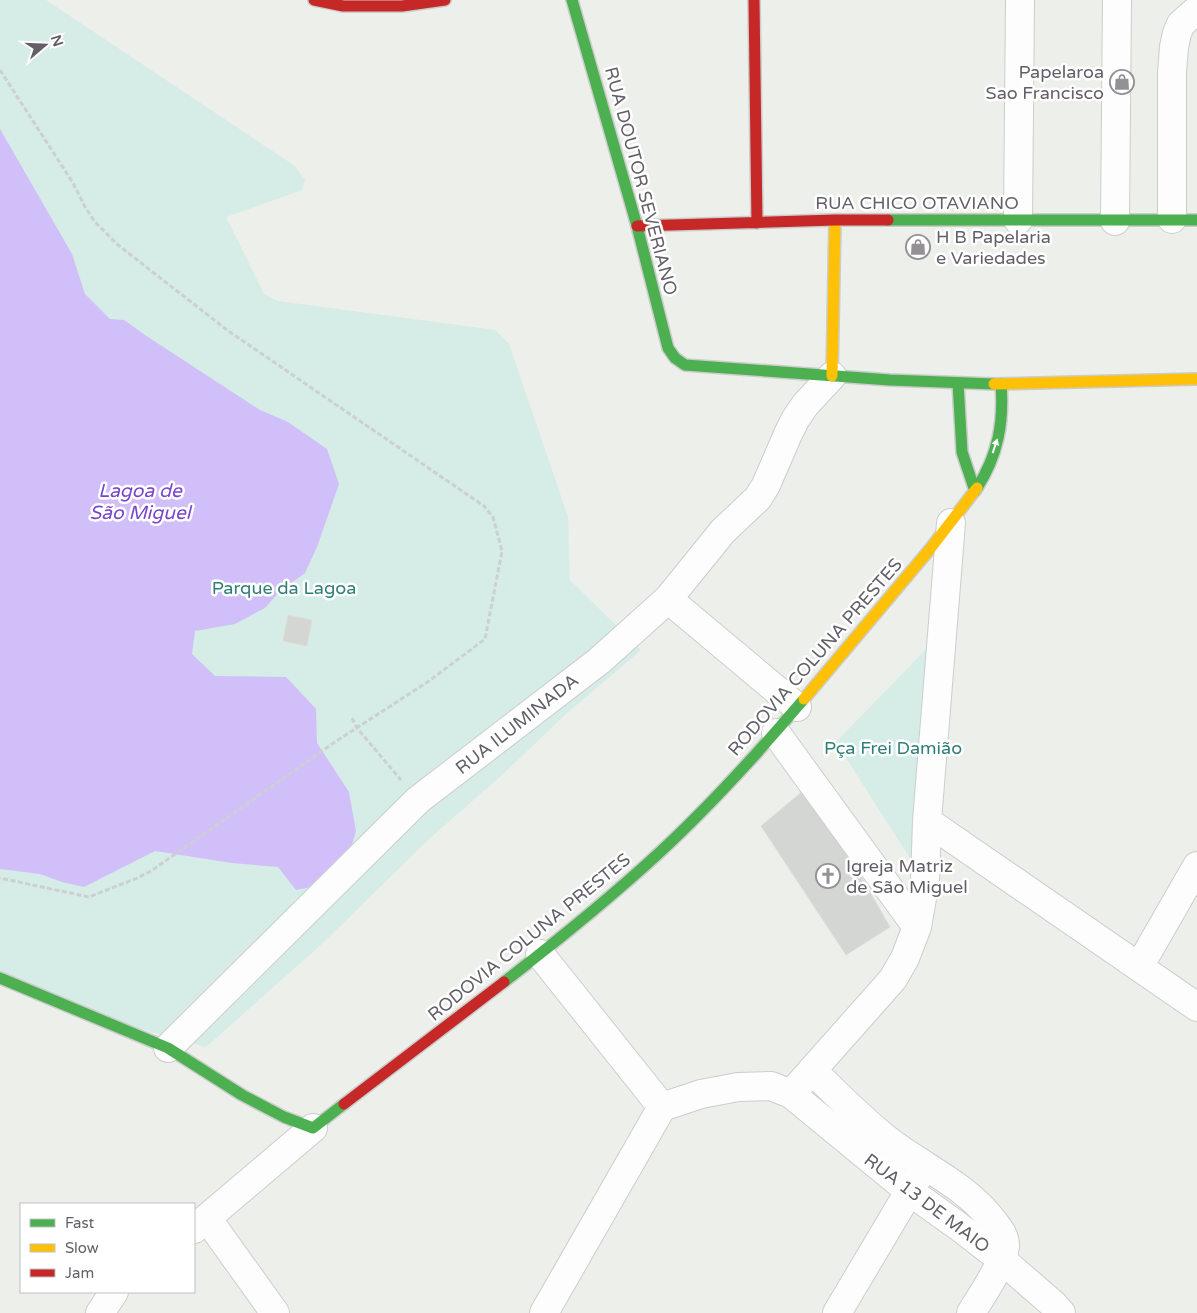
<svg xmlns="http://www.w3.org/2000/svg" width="1197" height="1313" font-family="'Varela Round',sans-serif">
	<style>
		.green { fill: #d5ece7 }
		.water { fill: #d1bff9 }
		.building { fill: #d3d6d2; stroke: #dcded9 }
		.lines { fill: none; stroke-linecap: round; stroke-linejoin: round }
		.street-casing { stroke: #cdcdcd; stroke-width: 30 }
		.fast-casing { stroke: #cbcccb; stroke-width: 14 }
		.slow-casing { stroke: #cbcccb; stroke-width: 14 }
		.jam-casing { stroke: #cbcccb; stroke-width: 14 }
		.path { stroke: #ccd0d1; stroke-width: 3; stroke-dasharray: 5 2.5; stroke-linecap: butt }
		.street { stroke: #fcfdfc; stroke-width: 28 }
		.fast { stroke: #4caf50; stroke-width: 11 }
		.slow { stroke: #ffc107; stroke-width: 11 }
		.jam { stroke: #c62828; stroke-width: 11 }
		.oneway { fill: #f6fbf6 }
		.labels { text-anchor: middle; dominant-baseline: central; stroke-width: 5; stroke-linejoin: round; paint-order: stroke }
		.poi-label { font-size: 18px; fill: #635f68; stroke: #fff; text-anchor: start }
		.street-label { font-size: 18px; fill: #635f68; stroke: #fff }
		.park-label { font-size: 18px; fill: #2f7f79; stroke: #fff }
		.water-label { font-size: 19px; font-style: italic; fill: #7944cb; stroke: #fff }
	</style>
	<rect width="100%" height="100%" fill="#ecefea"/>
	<path class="green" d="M0,0H46L295,166L305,180L302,190L226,217L264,294L278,301L495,330L509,344L568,517L570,580L641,650L567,713L502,775L429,839L324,942L206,1047L108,1020L0,986Z
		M940,635L934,896L836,742Z"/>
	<path class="water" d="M0,129L72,254L85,294L110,319L124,320L145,335L260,410L288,422L327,449L339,484L317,547L305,573L280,591L265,608L235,624L195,631L192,654L215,676L286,677L316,709L317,743L349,792L356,831L347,861L328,879L311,887L296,890L278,867L232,863L155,851L84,887L62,882L40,874L0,869Z"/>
	<path class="building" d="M288,615L312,620L307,646L283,641Z
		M809,786L890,927L846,955L761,826Z"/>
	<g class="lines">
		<defs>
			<path id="street" d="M1172,219V73L1174,47L1177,33L1181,24L1197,10
				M1018,220L1020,0
				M1115,221L1117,0
				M668,599L797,707
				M776,733L917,927
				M927,821L1197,1007
				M540,954L662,1107L701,1094L738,1087L771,1086L791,1094L909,1191L958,1226L1002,1260L1053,1304L1061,1313
				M1139,967L1197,866
				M168,1048L418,800L599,661L668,599L723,531L758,498L766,485L788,434L795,420L805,405L832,376
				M812,1070C835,1093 859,1117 885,1138C921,1167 965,1184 993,1221C999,1229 1005,1236 1005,1245C1005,1262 980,1298 971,1313
				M791,1094L893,979L905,958L917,927L925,881L927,821L951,523
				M207,1218L275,1313
				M194,1229L313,1128
				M100,1313L114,1292
				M544,1313L662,1107
				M837,1313L919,1175"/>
			<path id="fast" d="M572,0L637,226L668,348L675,358L685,365L890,380L994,384
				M888,220H1197
				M958,383L962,452L975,491
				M977,488C998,455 1004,423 1001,384
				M0,978L168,1048L242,1095L284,1117L313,1128L344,1104
				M504,982C557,941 609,899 659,853C711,805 758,753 804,699"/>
			<path id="slow" d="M832,376L835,220
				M994,384L1197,379
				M804,699L930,549L977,488"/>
			<path id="jam" d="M314,0L343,6H402L445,0
				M754,0L757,223
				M637,226L835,220H888
				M344,1104L504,982"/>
		</defs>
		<use href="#street" class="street-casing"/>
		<use href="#fast" class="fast-casing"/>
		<use href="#slow" class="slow-casing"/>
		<use href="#jam" class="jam-casing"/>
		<path class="path" d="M0,70L73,183L85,207L95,222L118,245L227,330L484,506L493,517L502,551L485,639L429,681L335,742L151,871L135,879L89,897L0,878
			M352,718L357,728L401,780"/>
		<use href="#street" class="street"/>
		<use href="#fast" class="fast"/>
		<use href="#slow" class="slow"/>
		<use href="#jam" class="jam"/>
	</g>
	<defs><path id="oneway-solid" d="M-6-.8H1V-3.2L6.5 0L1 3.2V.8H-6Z" transform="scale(1.25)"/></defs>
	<use class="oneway" href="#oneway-solid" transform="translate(995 446) rotate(-72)"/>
	<defs>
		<symbol id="shop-ring" viewBox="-11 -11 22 22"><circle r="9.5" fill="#fff" stroke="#939196" stroke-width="1.5"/><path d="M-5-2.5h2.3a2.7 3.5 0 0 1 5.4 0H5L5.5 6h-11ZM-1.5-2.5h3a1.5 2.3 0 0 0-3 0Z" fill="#939196"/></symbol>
		<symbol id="church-ring" viewBox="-11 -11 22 22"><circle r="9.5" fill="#fff" stroke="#939196" stroke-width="1.5"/><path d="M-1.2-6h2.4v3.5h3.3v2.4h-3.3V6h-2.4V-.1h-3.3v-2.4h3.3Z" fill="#939196"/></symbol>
	</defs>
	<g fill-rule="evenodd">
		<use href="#shop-ring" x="1108" y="68" width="28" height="28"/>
		<use href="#shop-ring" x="904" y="233" width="28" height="28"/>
		<use href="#church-ring" x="814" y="862" width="28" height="28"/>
	</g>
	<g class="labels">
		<g class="poi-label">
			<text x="1104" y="72" text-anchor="end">Papelaroa<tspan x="1104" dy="21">Sao Francisco</tspan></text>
			<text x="936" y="237">H B Papelaria<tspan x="936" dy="21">e Variedades</tspan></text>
			<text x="846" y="866">Igreja Matriz<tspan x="846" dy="21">de São Miguel</tspan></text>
		</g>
		<g class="street-label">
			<text transform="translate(641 181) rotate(75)">RUA DOUTOR SEVERIANO</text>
			<text x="917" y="203">RUA CHICO OTAVIANO</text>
			<text transform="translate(815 657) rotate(-49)">RODOVIA COLUNA PRESTES</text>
			<text transform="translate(517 724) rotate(-38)">RUA ILUMINADA</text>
			<text transform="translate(529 937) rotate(-39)">RODOVIA COLUNA PRESTES</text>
			<text transform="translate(927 1203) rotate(37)">RUA 13 DE MAIO</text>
		</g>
		<g class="park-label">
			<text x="284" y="588">Parque da Lagoa</text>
			<text x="893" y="748">Pça Frei Damião</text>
		</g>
		<g class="water-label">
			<text x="140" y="491">Lagoa de<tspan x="140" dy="22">São Miguel</tspan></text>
		</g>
	</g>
	<rect x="20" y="1203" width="175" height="90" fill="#ffffff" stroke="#c1bfc3"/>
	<rect x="30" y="1219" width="25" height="8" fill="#4caf50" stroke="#c1bfc3"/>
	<text x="65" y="1228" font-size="15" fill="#635f68">Fast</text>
	<rect x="30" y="1244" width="25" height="8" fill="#ffc107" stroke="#c1bfc3"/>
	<text x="65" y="1253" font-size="15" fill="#635f68">Slow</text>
	<rect x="30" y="1269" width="25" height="8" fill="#c62828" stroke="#c1bfc3"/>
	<text x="65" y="1278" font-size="15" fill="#635f68">Jam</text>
	<g transform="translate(45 45) rotate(71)" stroke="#ffffff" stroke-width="4" paint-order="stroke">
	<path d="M0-4L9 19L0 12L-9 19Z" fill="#635f68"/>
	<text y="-8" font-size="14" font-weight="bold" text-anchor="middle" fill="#635f68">N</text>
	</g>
</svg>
